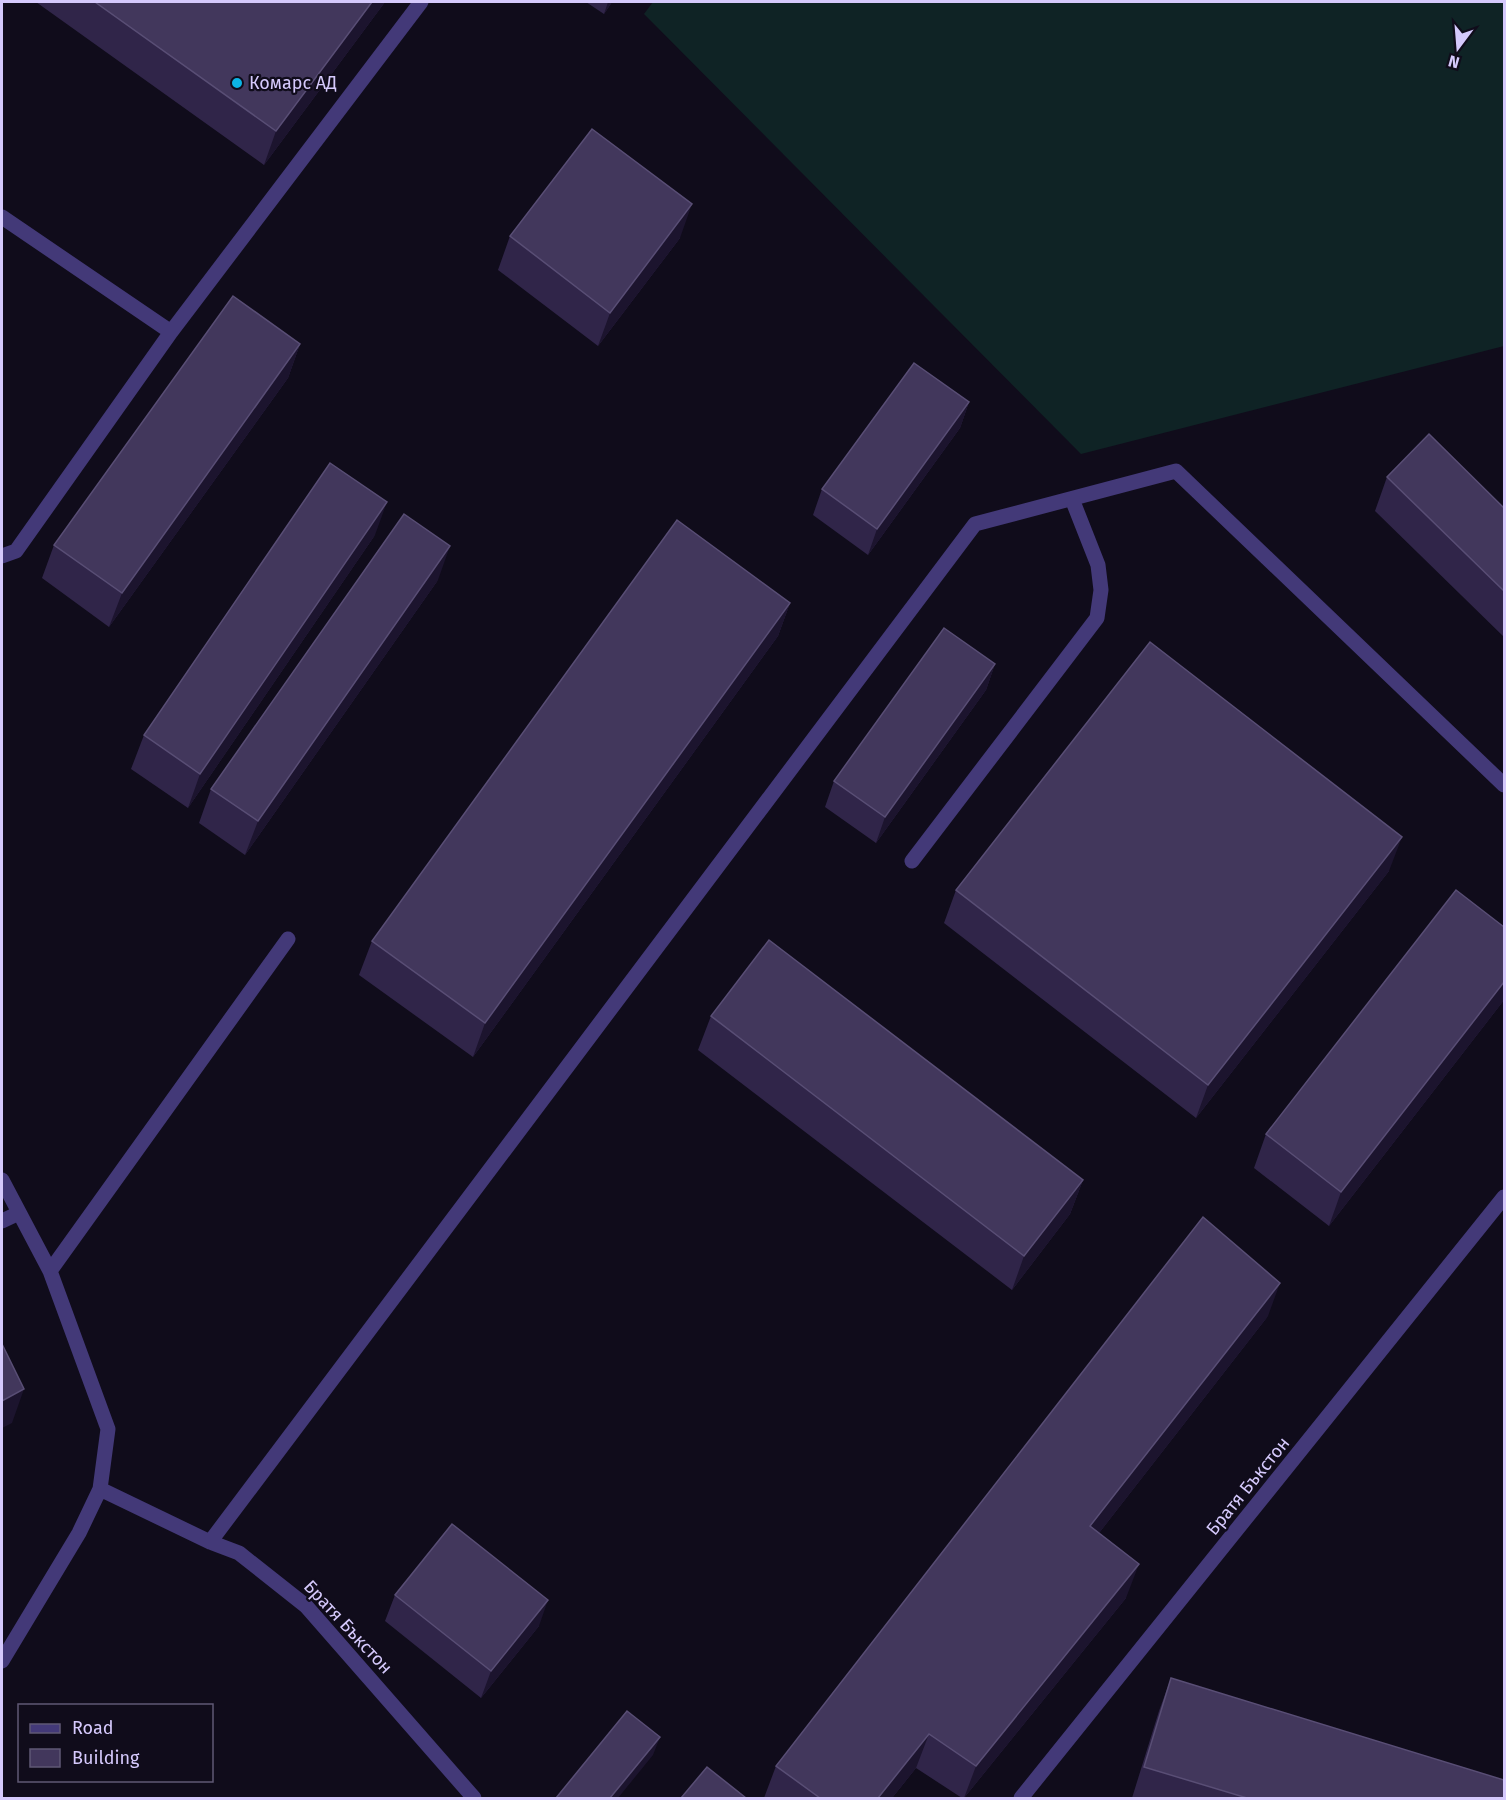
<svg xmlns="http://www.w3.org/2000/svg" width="1506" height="1800" font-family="'Fira Sans',sans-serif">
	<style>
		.grass { fill: #0f2325 }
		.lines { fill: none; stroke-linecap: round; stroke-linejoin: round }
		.minor { stroke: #433978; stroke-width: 15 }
		.wall { fill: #302549 }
		.shaded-wall { fill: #1c142e }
		.building { fill: #42375c; stroke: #594e75; stroke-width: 1.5 }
		.poi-dot { fill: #0cb4e5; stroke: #100c1b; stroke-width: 2 }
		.labels { text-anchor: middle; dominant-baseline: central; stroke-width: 4.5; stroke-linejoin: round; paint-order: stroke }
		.poi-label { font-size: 18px; fill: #d5c9fc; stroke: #100c1b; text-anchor: start }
		.street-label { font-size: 18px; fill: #d5c9fc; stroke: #100c1b }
	</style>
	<rect width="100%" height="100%" fill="#100c1b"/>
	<path class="grass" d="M653,2H1504V346L1081,454L644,14Z"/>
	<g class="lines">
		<path class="minor" d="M2,217L171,332
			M2,556L16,551L171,332L421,2
			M912,861L1097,618L1101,590L1098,565L1072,499
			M2,1180L50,1271L108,1429L100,1489L79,1533L2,1661
			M2,1221L19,1213
			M50,1271L288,939
			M100,1489L210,1542L239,1553L306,1606L474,1798
			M210,1542L975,524L1176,471L1504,785
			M1021,1798L1504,1197"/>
	</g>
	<path class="wall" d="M36,2H385L264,165Z
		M586,2H612L604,14Z
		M510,236L680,238L598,346L498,270Z
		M300,344L288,378L109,627L42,578L54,545Z
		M969,402L960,428L868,555L813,515L822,489Z
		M1387,477L1504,508V637L1375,511Z
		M375,535L188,808L131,769L144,735Z
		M438,580L245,855L199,823L211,789Z
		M790,603L778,636L473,1057L359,975L372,941Z
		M995,664L986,690L876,843L825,807L834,781Z
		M1389,871L1196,1118L944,923L956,890Z
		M1504,927V1000L1329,1226L1254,1168L1266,1134Z
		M711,1016L1083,1180L1070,1214L1012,1290L698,1050Z
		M1268,1316L1099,1533L1126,1598L964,1798H962L916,1768L892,1798H764L776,1766Z
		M395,1595L539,1626L481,1698L385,1621Z
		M1171,1678L1504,1798H1132L1159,1711Z"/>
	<path class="shaded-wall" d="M372,2H385L264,165L276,131Z
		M608,2H612L604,14Z
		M692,204L680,238L598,346L610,313Z
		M300,344L288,378L109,627L122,593Z
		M969,402L960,428L868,555L877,529Z
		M387,502L375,535L188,808L200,774Z
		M450,546L438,580L245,855L258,821Z
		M790,603L778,636L473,1057L485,1023Z
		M995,664L986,690L876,843L885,817Z
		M1402,837L1389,871L1196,1118L1208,1085Z
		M1504,982V1000L1329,1226L1341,1192Z
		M1083,1180L1070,1214L1012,1290L1024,1256Z
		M1280,1283L1268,1316L1078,1560L1090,1526Z
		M24,1389L12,1423L2,1428V1401Z
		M1139,1564L1126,1598L964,1798L976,1766Z
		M548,1600L539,1626L481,1698L491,1671Z
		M929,1734L916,1768L892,1798H878Z
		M660,1737L653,1755L618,1798H610Z"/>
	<path class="building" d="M95,2H372L276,131Z
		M592,129L692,204L610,313L510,236Z
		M233,296L300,344L122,593L54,545Z
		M914,363L969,402L877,529L822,489Z
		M1429,434L1504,508V591L1387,477Z
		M330,463L387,502L200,774L144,735Z
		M404,514L450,546L258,821L211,789Z
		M677,520L790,603L485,1023L372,941Z
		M944,628L995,664L885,817L834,781Z
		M1150,642L1402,837L1208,1085L956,890Z
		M1456,890L1504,927V982L1341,1192L1266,1134Z
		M769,940L1083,1180L1024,1256L711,1016Z
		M1203,1217L1280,1283L1090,1526L1139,1564L976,1766L929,1734L878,1798H820L776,1766Z
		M2,1344L24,1389L2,1401Z
		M452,1524L548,1600L491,1671L395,1595Z
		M1171,1678L1504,1780V1798H1247L1144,1767Z
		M627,1711L660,1737L610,1798H556Z
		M707,1767L746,1798H681Z"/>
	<circle class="poi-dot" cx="237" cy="83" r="6"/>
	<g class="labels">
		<g class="poi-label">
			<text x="249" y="83">Комарс АД</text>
		</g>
		<g class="street-label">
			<text transform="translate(1248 1486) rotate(-51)">Братя Бъкстон</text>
			<text transform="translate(348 1627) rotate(47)">Братя Бъкстон</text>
		</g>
	</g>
	<rect width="1506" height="1800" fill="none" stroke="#d5c9fc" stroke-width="6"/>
	<rect x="18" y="1704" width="195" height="78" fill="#100c1b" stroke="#5f5875" stroke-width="1.5"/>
	<rect x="30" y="1724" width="30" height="9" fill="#433978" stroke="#5f5875" stroke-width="1.5"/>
	<text x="72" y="1734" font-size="18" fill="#d5c9fc">Road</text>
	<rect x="30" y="1749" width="30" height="18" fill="#42375c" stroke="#5f5875" stroke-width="1.5"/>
	<text x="72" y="1764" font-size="18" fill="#d5c9fc">Building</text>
	<g transform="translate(1458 48) rotate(196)" stroke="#100c1b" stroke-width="4.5" paint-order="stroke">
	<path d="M0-4.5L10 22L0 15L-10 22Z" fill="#d5c9fc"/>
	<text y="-9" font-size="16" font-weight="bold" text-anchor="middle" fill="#d5c9fc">N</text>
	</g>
</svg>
